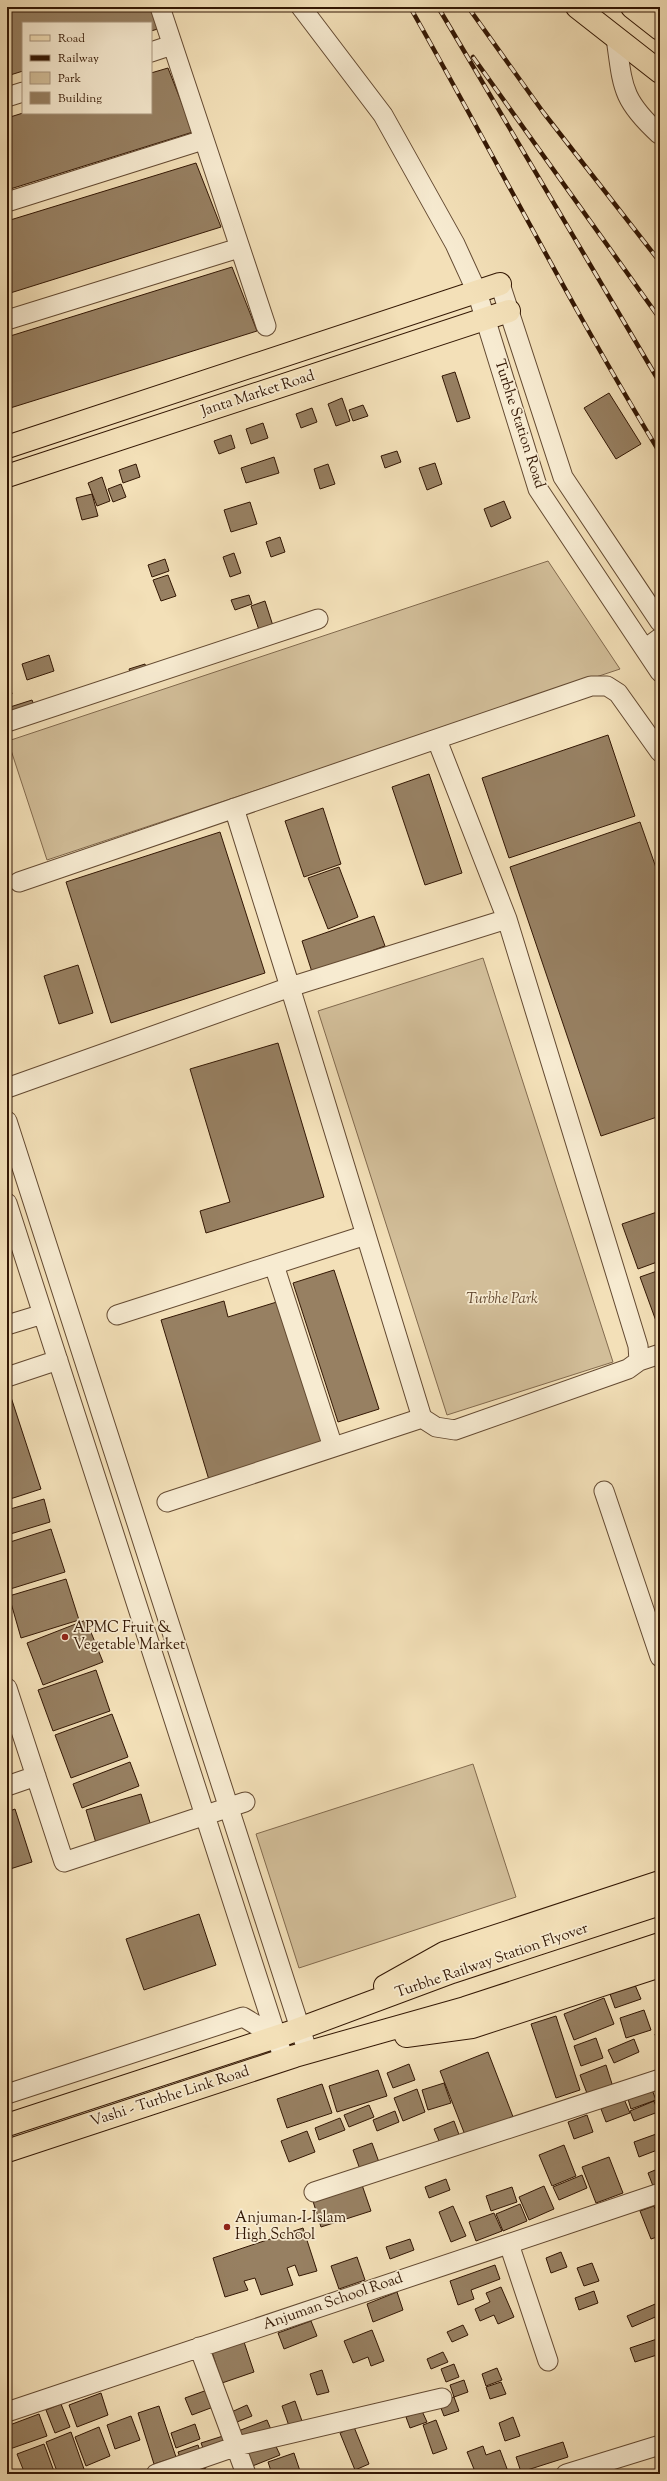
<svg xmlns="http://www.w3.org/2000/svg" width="667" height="2481" font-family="'Sorts Mill Goudy',serif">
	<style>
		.green { fill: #d2be99; stroke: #826a4e }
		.building { fill: #978062; stroke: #331704 }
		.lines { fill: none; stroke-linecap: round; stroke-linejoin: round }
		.minor-casing { stroke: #634931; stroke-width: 21 }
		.major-casing { stroke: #331704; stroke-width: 24 }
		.minor { stroke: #f7ebd1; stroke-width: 19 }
		.major { stroke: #f3e0b8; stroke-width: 22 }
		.rail-casing { stroke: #331704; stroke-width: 4.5 }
		.rail { stroke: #f7ebd1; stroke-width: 3; stroke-dasharray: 9; stroke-linecap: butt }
		.poi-dot { fill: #8f2418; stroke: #f7ebd1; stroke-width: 1.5 }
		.labels { text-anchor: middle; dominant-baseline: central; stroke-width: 3.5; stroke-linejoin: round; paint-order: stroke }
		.street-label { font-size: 15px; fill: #331704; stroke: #f7ebd1 }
		.park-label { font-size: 15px; font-style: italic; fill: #634931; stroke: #f7ebd1 }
		.poi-label { font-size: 15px; fill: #331704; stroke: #f7ebd1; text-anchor: start }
	</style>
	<rect width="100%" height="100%" fill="#f3e0b8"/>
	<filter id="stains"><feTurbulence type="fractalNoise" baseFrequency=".005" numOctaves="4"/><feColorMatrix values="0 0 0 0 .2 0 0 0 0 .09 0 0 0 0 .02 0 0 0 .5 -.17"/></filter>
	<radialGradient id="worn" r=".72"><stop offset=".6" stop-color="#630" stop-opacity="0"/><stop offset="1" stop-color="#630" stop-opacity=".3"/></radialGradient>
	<path class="green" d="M548,561L620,669L47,860L8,741Z
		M483,958L613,1362L447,1415L318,1011Z
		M473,1764L516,1897L299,1968L256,1834Z"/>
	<path class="building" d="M7,7H153L161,28L151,31V23H23V71L7,76Z
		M168,68L193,132L7,190V118L23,113H151V73Z
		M196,163L221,227L7,294V221Z
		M232,267L257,331L7,409V337Z
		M455,372L470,418L457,422L442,376Z
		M609,393L641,444L616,459L584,408Z
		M342,398L350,421L336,426L328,404Z
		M363,405L368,416L353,421L349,410Z
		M312,408L317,422L301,428L296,414Z
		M263,423L268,438L251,444L246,429Z
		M231,435L235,448L219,454L214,441Z
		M397,451L401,462L385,468L381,456Z
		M274,457L279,473L246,483L241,468Z
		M435,463L442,484L427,490L419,468Z
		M136,464L140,477L123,483L119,470Z
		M328,464L335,484L320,489L314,469Z
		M102,477L110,501L97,506L88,483Z
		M121,484L126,497L113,502L108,489Z
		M92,494L98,516L82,520L76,498Z
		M504,501L511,518L491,527L484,509Z
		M250,502L257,524L231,532L224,510Z
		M280,537L285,552L271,557L266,542Z
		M234,553L241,573L230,577L223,557Z
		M165,559L169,571L152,577L148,565Z
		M168,575L176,596L161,601L153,580Z
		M249,595L252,604L235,610L231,600Z
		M265,601L275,632L261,636L251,606Z
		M49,655L54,671L27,680L22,664Z
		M145,664L147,673L132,678L129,669Z
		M9,683L12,694L7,696V684Z
		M32,700L36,710L7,720V708Z
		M608,735L635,816L509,858L482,778Z
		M429,774L462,873L425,885L392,787Z
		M323,808L341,864L304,877L285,821Z
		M640,822L660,879V1116L601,1136L510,867Z
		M220,832L265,973L111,1023L66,882Z
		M339,867L358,917L328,929L308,878Z
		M374,916L385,946L312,972L302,941Z
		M78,965L93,1013L59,1024L44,976Z
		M278,1043L324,1197L206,1233L200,1211L230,1202L190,1069Z
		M660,1211V1261L638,1269L622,1224Z
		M334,1270L379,1409L338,1422L293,1283Z
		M660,1270V1332L640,1277Z
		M224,1301L228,1317L280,1301L324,1445L209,1480L161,1320Z
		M8,1388L41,1489L7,1500V1389Z
		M44,1499L50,1522L7,1535V1510Z
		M51,1529L65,1572L7,1590V1543Z
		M66,1579L79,1620L21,1638L9,1596Z
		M86,1620L103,1662L43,1685L27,1643Z
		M96,1670L110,1711L53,1731L38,1690Z
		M112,1714L128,1757L71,1778L55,1735Z
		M130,1762L139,1786L82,1808L73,1784Z
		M141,1794L151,1826L96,1843L86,1810Z
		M15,1809L32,1862L7,1870V1812Z
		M199,1914L216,1965L144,1990L126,1939Z
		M635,1985L641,1999L615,2008L610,1994Z
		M604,1998L614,2024L574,2040L564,2014Z
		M644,2010L651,2030L626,2038L620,2018Z
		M556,2016L580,2090L556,2098L531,2024Z
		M660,2033V2044L658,2045L655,2034Z
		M596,2038L603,2058L581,2066L574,2046Z
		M634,2039L639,2052L614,2063L608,2050Z
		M488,2052L515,2122L467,2140L440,2071Z
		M409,2064L415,2080L393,2088L387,2073Z
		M606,2065L613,2087L588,2096L580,2075Z
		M378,2070L387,2096L337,2112L329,2086Z
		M444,2083L451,2103L428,2110L422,2090Z
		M322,2084L332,2113L287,2128L277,2099Z
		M651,2087L656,2100L631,2109L627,2096Z
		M417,2089L425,2112L403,2121L394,2098Z
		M624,2099L630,2113L606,2122L601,2109Z
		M654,2101L658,2112L634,2121L630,2111Z
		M369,2105L374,2117L349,2127L344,2115Z
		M395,2111L399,2122L377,2131L373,2120Z
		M587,2115L593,2132L574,2139L568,2122Z
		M340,2118L345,2130L319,2140L315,2128Z
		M454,2121L461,2140L442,2148L434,2129Z
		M307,2131L315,2152L289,2162L281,2141Z
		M659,2133L660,2149L639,2157L634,2142Z
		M372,2143L380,2165L361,2172L353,2150Z
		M564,2145L576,2176L552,2186L539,2155Z
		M609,2157L623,2193L596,2203L582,2167Z
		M660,2168V2183L653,2186L648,2173Z
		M582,2175L587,2188L559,2200L553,2187Z
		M446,2179L450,2190L429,2198L425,2187Z
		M361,2182L371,2211L321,2227L312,2198Z
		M544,2186L554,2209L529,2220L519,2197Z
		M512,2187L517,2202L491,2211L486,2196Z
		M520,2204L527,2221L503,2231L496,2214Z
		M453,2206L466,2236L451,2242L439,2212Z
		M654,2206L660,2223V2236L651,2239L640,2211Z
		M494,2213L502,2231L476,2241L469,2222Z
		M303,2228L317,2271L299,2276L295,2265L287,2268L293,2285L261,2295L255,2278L244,2281L248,2290L225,2297L213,2258Z
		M410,2239L414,2250L390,2259L386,2247Z
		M561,2252L567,2267L551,2273L546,2258Z
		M357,2257L365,2280L339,2289L331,2266Z
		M592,2263L599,2281L584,2286L577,2268Z
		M495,2265L500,2279L471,2290L474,2299L458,2305L450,2281Z
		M501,2287L514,2317L498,2324L494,2315L480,2321L475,2309L490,2302L486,2293Z
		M594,2291L598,2303L579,2310L575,2298Z
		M397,2292L403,2310L373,2322L367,2304Z
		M660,2302V2315L632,2327L627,2316Z
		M311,2321L317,2336L284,2349L278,2333Z
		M463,2325L468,2335L452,2342L447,2332Z
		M372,2330L384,2361L371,2366L368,2357L353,2363L344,2341Z
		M657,2339L660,2354L635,2362L630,2348Z
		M244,2342L254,2372L222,2383L212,2352Z
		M443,2352L448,2362L431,2369L427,2359Z
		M454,2364L459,2377L446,2382L441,2369Z
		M497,2368L502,2380L486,2386L482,2374Z
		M322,2370L329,2392L317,2395L310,2374Z
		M464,2380L468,2392L454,2397L450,2385Z
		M501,2382L506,2394L490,2399L486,2387Z
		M210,2389L216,2406L192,2415L185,2398Z
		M101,2393L108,2415L77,2427L69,2405Z
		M454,2397L459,2411L444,2416L439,2403Z
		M295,2401L302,2421L289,2426L282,2406Z
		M61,2404L70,2427L55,2433L46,2410Z
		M247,2405L252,2416L232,2424L227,2414Z
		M159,2406L176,2457L154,2464L138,2413Z
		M422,2411L427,2422L410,2428L406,2417Z
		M39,2414L47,2436L7,2450V2426Z
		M131,2416L140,2440L115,2449L107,2425Z
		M513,2417L520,2436L505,2441L499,2423Z
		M267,2420L272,2432L238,2445L233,2433Z
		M436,2420L447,2449L433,2454L423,2425Z
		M195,2424L200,2439L176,2448L171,2433Z
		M99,2427L110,2456L86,2466L75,2437Z
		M354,2427L369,2464L355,2470L340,2433Z
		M71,2432L84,2469L70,2474H58L46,2442Z
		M223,2436L229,2453L208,2461L201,2443Z
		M273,2440L280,2455L250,2467L244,2452Z
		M563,2442L568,2457L521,2472L516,2457Z
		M44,2444L55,2474H25L17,2454Z
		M198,2445L206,2468L186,2474L178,2452Z
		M483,2446L486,2455L500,2450L509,2474H476L467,2452Z
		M294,2453L301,2474H272L268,2462Z"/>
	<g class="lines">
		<defs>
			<path id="minor" d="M160,7L266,326
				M301,7L383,115L455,244L477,292L538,489L660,672
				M616,38C623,87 621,99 659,134
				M151,52L172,45
				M7,97L23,92
				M7,202L203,140
				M500,284L563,477L660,622
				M7,320L239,248
				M645,649L660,638
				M7,722L318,619
				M437,740L507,919
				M19,882L591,686H607L618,693L660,752
				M507,919L638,1346L639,1361L628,1369L455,1430L436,1427L422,1418L290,987Z
				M7,1088L290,987L234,808
				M7,1121L308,2053
				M7,1203L284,2060
				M274,1265L333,1447
				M117,1315L366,1235
				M7,1325L43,1314
				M639,1361L660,1354
				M7,1377L58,1360
				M604,1491L660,1657
				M167,1502L422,1418
				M7,1688L64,1862L245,1802
				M7,1786L36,1776
				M7,2094L243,2017L276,2037
				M314,2192L660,2079
				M509,2244L548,2361
				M199,2347L246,2474
				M7,2412L660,2193
				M156,2474L237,2446L442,2398
				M566,2474L660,2445"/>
			<path id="major" d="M577,7L660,72
				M632,7L660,29
				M7,447L500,284
				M7,476L509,311
				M385,1986L444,1953L660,1882
				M406,2036L472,2027L660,1966
				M7,2125L288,2033L452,1972L660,1904
				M7,2151L295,2056L465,2008L660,1944"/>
		</defs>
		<use href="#minor" class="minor-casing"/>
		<use href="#major" class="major-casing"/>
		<use href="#minor" class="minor"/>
		<use href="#major" class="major"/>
		<defs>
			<path id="rail" d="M410,7C494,155 571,307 660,453
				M438,7L660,383
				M468,7L543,112L660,262
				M473,57L660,319"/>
		</defs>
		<use href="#rail" class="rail-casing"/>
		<use href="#rail" class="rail"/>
	</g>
	<g class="poi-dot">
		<circle cx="65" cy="1637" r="4"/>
		<circle cx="227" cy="2227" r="4"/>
	</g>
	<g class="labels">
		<g class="street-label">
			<text transform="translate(258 394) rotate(-18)">Janta Market Road</text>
			<text transform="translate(519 424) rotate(72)">Turbhe Station Road</text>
			<text transform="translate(492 1961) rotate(-19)">Turbhe Railway Station Flyover</text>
			<text transform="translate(170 2097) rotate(-18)">Vashi - Turbhe Link Road</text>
			<text transform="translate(333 2302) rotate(-19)">Anjuman School Road</text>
		</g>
		<g class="park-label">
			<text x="502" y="1299">Turbhe Park</text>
		</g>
		<g class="poi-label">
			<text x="73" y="1628">APMC Fruit &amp;<tspan x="73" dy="17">Vegetable Market</tspan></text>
			<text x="235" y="2218">Anjuman-I-Islam<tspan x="235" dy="17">High School</tspan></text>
		</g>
	</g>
	<rect width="667" height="2481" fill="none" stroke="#f3e0b8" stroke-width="24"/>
	<rect x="8" y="8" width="651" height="2465" fill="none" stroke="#331704" stroke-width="2"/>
	<rect x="12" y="12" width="643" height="2457" fill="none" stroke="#331704"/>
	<rect x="22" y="22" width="130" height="92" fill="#f7ebd1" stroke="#a9967f"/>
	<rect x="30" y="35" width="20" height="6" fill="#f3e0b8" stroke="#a9967f"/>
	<text x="58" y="42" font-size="12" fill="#331704">Road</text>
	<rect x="30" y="55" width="20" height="6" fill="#331704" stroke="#a9967f"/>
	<text x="58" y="62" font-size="12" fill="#331704">Railway</text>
	<rect x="30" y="72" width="20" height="12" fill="#d2be99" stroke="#a9967f"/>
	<text x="58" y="82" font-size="12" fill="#331704">Park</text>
	<rect x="30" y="92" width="20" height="12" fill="#978062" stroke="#a9967f"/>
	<text x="58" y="102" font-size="12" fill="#331704">Building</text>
	<rect width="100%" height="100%" filter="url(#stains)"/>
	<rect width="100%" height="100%" fill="url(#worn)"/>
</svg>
